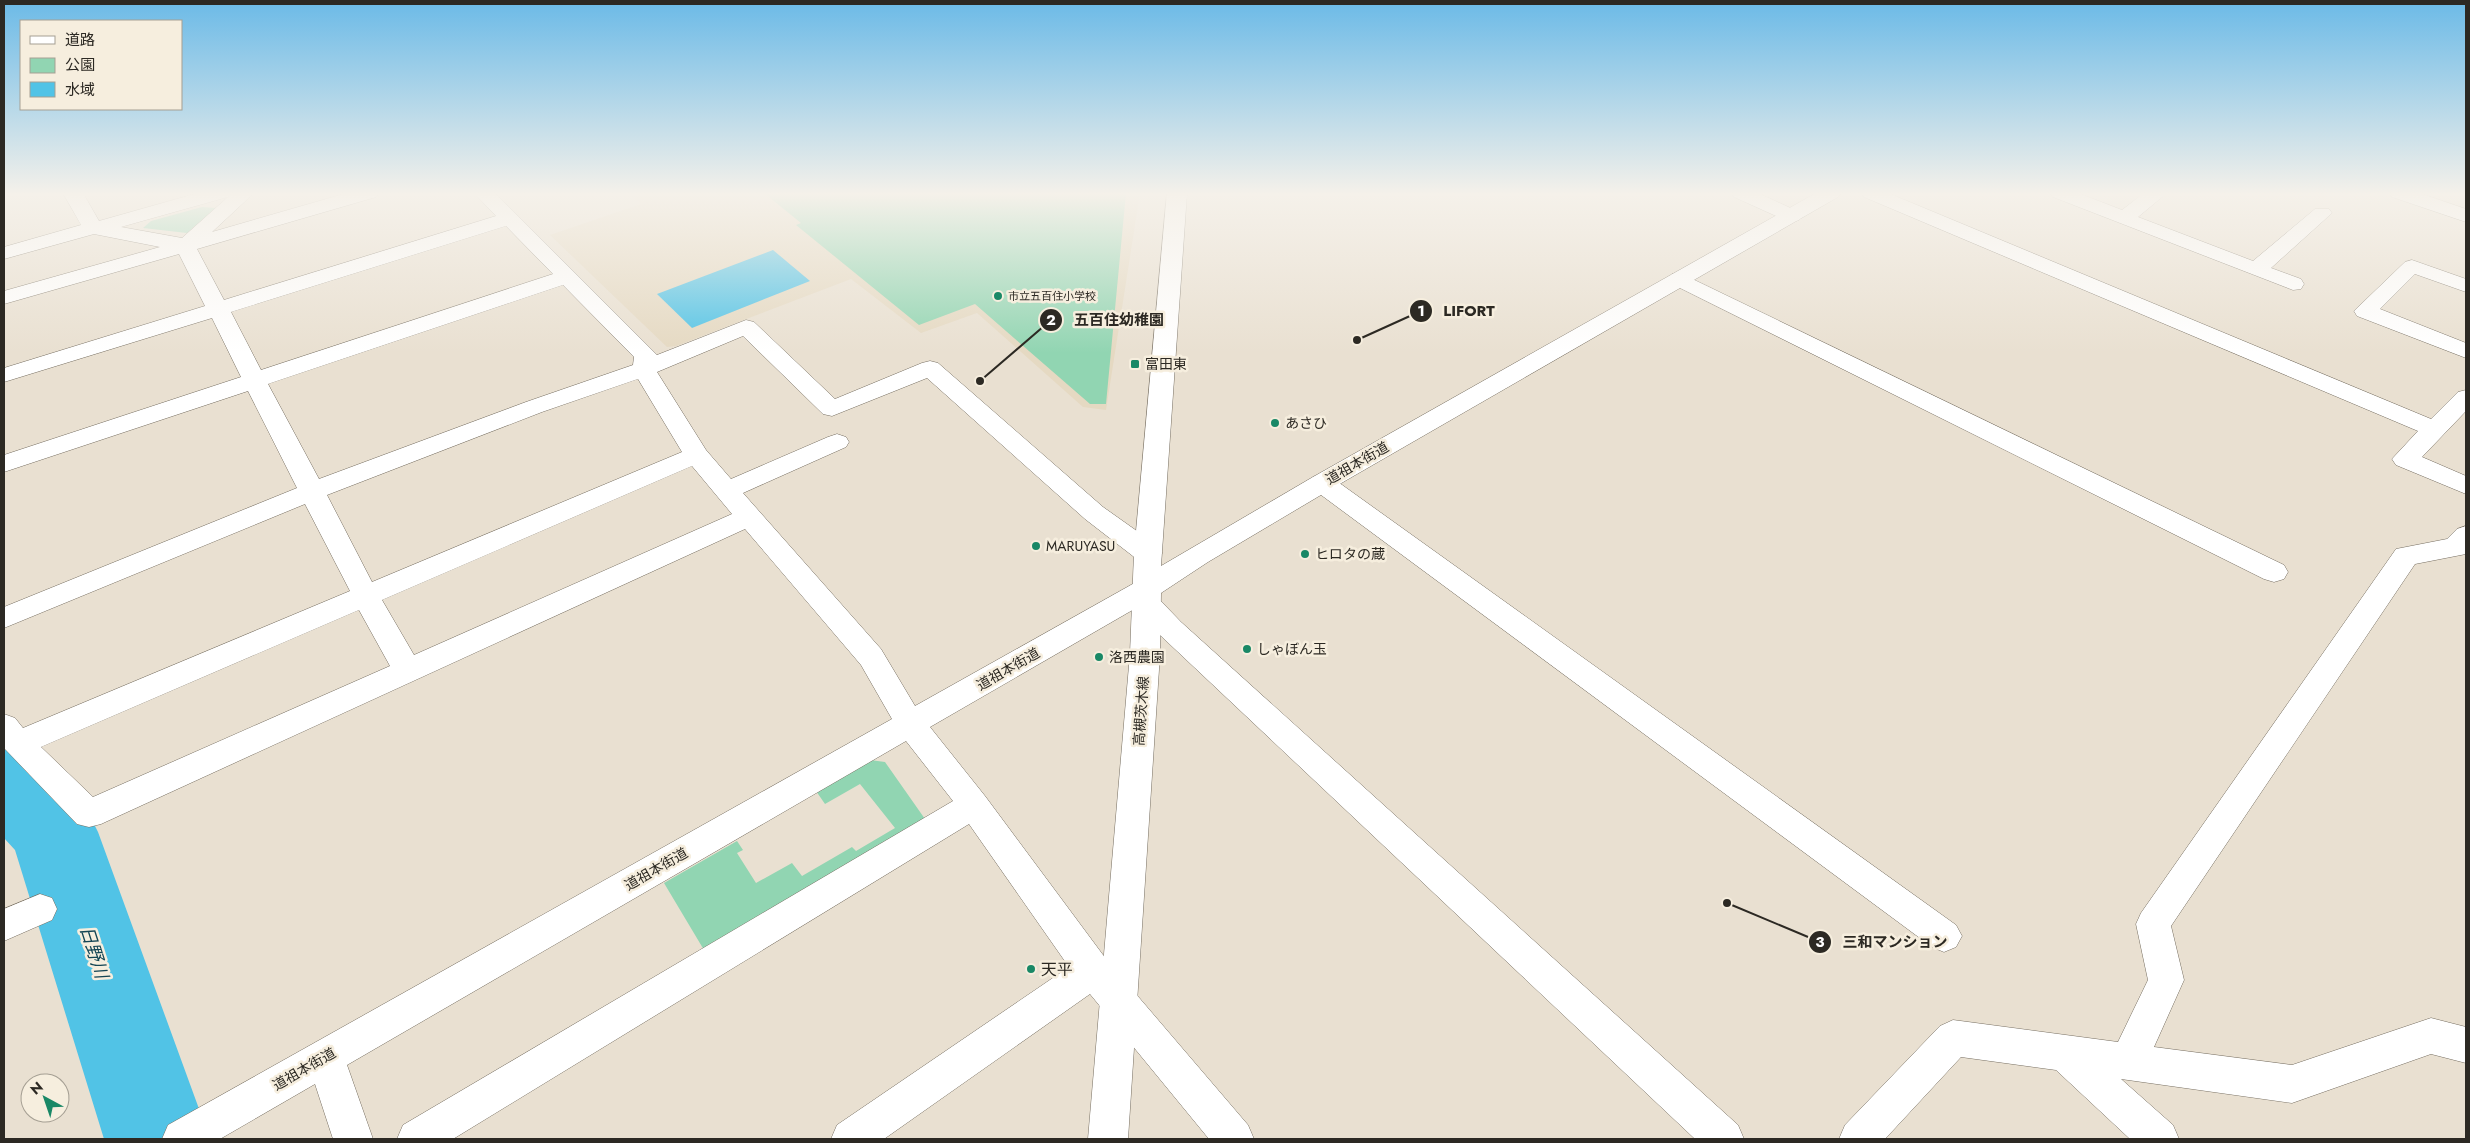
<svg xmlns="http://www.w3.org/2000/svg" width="2470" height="1143" font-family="Jost,'Noto Sans JP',sans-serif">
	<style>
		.built { fill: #e5d9c2 }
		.green { fill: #91d5b2 }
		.water { fill: #51c3e6 }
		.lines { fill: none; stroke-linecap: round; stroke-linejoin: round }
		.river { fill: #51c3e6; fill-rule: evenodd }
		.street-casing { stroke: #766e61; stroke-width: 1 }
		.secondary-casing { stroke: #766e61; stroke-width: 1 }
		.street { fill: #fff; fill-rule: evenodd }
		.secondary { fill: #fff; fill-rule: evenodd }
		.poi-dot { fill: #198866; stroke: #f6eede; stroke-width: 2 }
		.labels { text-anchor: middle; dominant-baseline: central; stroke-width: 5; stroke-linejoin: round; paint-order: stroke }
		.far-poi-label { font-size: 11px; fill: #2c2923; stroke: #f6eede; text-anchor: start }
		.poi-label { font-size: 14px; fill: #2c2923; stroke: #f6eede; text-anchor: start }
		.street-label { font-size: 14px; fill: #2c2923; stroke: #f6eede }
		.near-poi-label { font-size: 16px; fill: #2c2923; stroke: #f6eede; text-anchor: start }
		.near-water-label { font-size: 18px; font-style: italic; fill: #154655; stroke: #f6eede }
		.leader { fill: none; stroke: #2c2923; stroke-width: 2 }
		.callout-dot { fill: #2c2923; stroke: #f6eede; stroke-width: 2 }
		.mark-label { font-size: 15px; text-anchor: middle; font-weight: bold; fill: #fff }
		.callout-label { font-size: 15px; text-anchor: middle; font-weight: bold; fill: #2c2923; stroke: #f6eede; stroke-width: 5; stroke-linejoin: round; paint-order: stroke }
	</style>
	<rect width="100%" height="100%" fill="#e9e0d1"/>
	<path class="built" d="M630,193H1140L1106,410L1083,407L977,313L921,333L851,279L676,346L667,347L550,235L641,204Z"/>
	<path class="green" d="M764,193H1126L1106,404H1090L975,304L919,325L796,225L801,223Z
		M202,207L216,208L187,233L143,228L151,221Z
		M870,760L885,762L925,819L704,950L664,883L737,841L743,850L737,853L756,883L792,863L802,876L852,847L856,851L895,828L860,784L825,804L816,791Z"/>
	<path class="water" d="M773,250L810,281L692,328L657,294Z"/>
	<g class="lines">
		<path class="river" d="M4,746L34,757L85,806L98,832L210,1139H104L15,850L4,838Z"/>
		<defs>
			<path id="street" d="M63,193H83L99,221L198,193H231L228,197L232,193H254L212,232L347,193H379L376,197L197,249L224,300L496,216L474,193H495L657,355L746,320L754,322L835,399L922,363L930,361L938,363L1103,507L1158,546L1162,553L1158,560L1148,562L1138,560L1085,519L927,378L832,416L823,414L743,336L657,372L706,450L731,479L828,437L837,434L846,437L849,442L846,447L743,493L881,649L915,706L1138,581L1148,578L1158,581L1162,588L1156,596L1181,622L1738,1125L1744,1139H1695L1161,636L1136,608L930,727L985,796L1106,959L1248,1125L1254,1139H1209L1090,994L884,1139H831L837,1125L1069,967L969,824L453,1139H397L403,1125L953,801L906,741L347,1065L373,1139H333L315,1084L220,1139H162L168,1125L892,719L861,665L745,529L101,824L89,827L77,824L4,748V714L15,718L23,728L350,591L305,504L4,628V607L297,488L248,391L4,472V455L241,377L212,318L4,382V368L205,306L179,254L4,304V291L160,247L94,234L4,259V247L81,225ZM228,197L182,238L121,227ZM506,226L553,274L261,370L231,312ZM563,285L634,357L633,365L526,402L319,479L268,384ZM638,379L682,452L372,582L327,495L542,412ZM692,466L732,514L414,655L382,600ZM359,610L390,666L93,797L41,747Z
				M1731,193H1758L1799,212L1802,216L1799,220L1792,222L1785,220L1734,197Z
				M1861,193H1888L2431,419L2458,392L2466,390V411L2422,457L2466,476V494L2396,465L2392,459L2418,431L1864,197Z
				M2050,193H2078L2122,210L2144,193H2167L2138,217L2253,261L2315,209H2329L2332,213L2271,268L2301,279L2304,284L2301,289L2293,290L2053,197Z
				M2389,193H2419L2466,209V222L2392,197Z
				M2412,260L2466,279V292L2415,274L2380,309L2466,343V358L2357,316L2354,311L2405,262Z
				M1680,273L2284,565L2288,572L2284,579L2274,582L2264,579L1672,284L1669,279L1672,274Z
				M1322,475L1331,477L1956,925L1962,936L1956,947L1944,952L1932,947L1313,489L1309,483L1313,477Z
				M2466,526V554L2415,564L2171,926L2184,980L2154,1047L2292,1065L2431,1018L2466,1027V1063L2431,1054L2292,1103L2121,1079L2173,1125L2179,1139H2130L2056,1070L1961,1057L1885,1139H1839L1845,1125L1940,1026L1953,1020L2118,1042L2148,980L2136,924L2141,913L2396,549L2447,539L2457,529Z
				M40,894L52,898L57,909L52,920L4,941V909Z"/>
			<path id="secondary" d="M1167,193H1187L1161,566L1313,477L1816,193H1841L1838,197L1331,489L1208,562L1161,593L1160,654L1128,1139H1088L1130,654L1134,553Z"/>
		</defs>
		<use href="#street" class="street-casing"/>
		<use href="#secondary" class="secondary-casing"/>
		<use href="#street" class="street"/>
		<use href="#secondary" class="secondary"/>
	</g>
	<linearGradient id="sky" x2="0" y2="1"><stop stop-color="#6bbae7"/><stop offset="0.55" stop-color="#f5f1ea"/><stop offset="1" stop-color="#f5f1ea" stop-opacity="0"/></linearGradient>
	<rect width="2470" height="353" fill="url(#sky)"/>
	<g class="poi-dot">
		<circle cx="998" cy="296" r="5"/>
		<rect x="1130" y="359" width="10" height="10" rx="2.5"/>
		<circle cx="1275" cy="423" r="5"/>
		<circle cx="1036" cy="546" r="5"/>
		<circle cx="1305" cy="554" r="5"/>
		<circle cx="1247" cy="649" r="5"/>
		<circle cx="1099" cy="657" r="5"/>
		<circle cx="1031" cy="969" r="5"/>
	</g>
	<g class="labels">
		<g class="far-poi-label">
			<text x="1008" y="296">市立五百住小学校</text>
		</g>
		<g class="poi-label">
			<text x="1145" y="364">富田東</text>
			<text x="1285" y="423">あさひ</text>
			<text x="1046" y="546">MARUYASU</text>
			<text x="1315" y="554">ヒロタの蔵</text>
			<text x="1257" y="649">しゃぼん玉</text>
			<text x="1109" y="657">洛西農園</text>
		</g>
		<g class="street-label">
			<text transform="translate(1357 463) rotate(-30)">道祖本街道</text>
			<text transform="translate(1008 669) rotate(-30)">道祖本街道</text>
			<text transform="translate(1141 711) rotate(-86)">高槻茨木線</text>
			<text transform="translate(656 869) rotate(-30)">道祖本街道</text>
			<text transform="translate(304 1069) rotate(-30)">道祖本街道</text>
		</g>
		<g class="near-poi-label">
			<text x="1041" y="969">天平</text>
		</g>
		<g class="near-water-label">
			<text transform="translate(94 952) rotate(72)">日野川</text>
		</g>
	</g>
	<path class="leader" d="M1357 340L1421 311M980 381L1051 320M1727 903L1820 942"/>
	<g class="callout-dot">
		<circle cx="1357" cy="340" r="5"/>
		<circle cx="980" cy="381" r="5"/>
		<circle cx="1727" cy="903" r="5"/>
		<circle cx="1421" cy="311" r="12"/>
		<circle cx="1051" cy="320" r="12"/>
		<circle cx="1820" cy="942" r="12"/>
	</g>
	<g class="mark-label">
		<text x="1421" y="316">1</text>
		<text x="1051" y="325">2</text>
		<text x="1820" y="947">3</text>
	</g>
	<g class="callout-label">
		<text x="1469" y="316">LIFORT</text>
		<text x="1119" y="325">五百住幼稚園</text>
		<text x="1895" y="947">三和マンション</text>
	</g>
	<rect width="2470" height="1143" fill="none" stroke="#2c2923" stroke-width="10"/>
	<rect x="20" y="20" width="162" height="90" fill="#f6eede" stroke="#a59f93"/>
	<rect x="30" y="36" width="25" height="8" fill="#ffffff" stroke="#a59f93"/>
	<text x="65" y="45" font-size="15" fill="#2c2923">道路</text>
	<rect x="30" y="58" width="25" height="15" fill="#91d5b2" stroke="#a59f93"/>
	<text x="65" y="70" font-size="15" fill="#2c2923">公園</text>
	<rect x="30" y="82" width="25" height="15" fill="#51c3e6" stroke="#a59f93"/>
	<text x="65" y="95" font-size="15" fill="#2c2923">水域</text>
	<g transform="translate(45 1098) rotate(320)"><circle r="24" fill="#f6eede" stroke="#a59f93"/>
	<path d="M0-4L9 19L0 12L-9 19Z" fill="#198866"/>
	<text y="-8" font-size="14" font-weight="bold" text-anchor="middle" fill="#2c2923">N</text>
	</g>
</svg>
